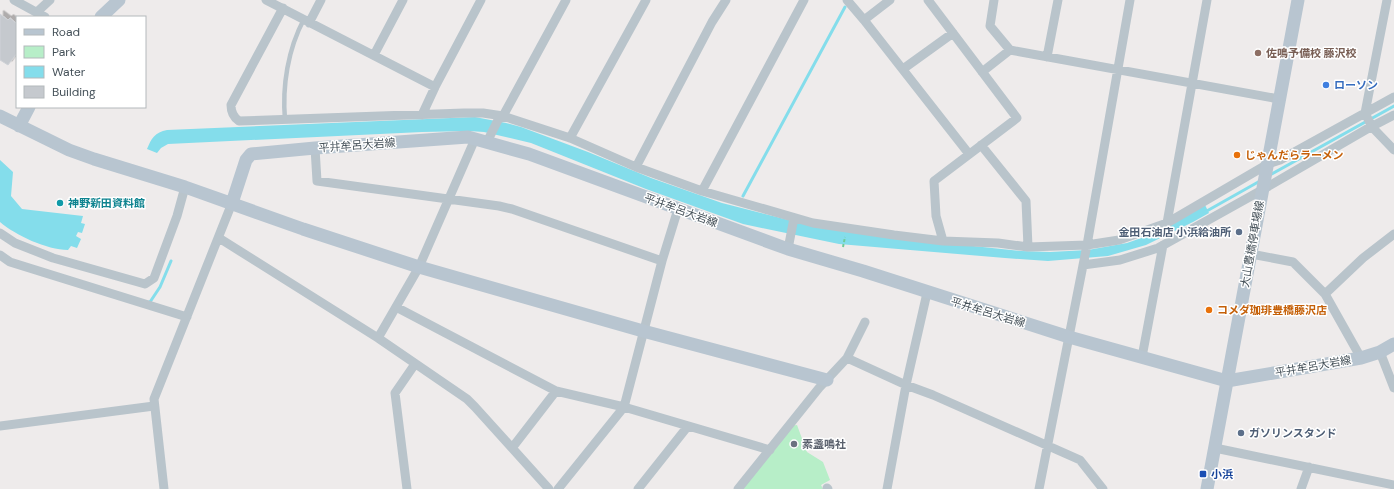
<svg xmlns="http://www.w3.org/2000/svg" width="1394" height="489" font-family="'DM Sans','Noto Sans JP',sans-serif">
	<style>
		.green { fill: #b7eec8 }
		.water { fill: #84ddeb }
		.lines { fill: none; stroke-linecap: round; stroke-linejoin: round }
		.stream { stroke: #84ddeb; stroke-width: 3 }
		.building { fill: #c5c9ce; stroke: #cfd2d7; filter: url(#shadow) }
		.path { stroke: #70cb97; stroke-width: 2; stroke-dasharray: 3 2; stroke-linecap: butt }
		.lane { stroke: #b9c4cb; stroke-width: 4.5 }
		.street { stroke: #b9c4cb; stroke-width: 9 }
		.secondary { stroke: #b8c5d0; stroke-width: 13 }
		.education-dot { fill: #8d6e63; stroke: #fff; stroke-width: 1.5 }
		.shop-dot { fill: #3f7fe0; stroke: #fff; stroke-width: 1.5 }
		.food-dot { fill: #e8710a; stroke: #fff; stroke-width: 1.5 }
		.culture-dot { fill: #0f9aa8; stroke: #fff; stroke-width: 1.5 }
		.service-dot { fill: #5c6f8a; stroke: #fff; stroke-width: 1.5 }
		.worship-dot { fill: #6b7280; stroke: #fff; stroke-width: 1.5 }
		.transit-dot { fill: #1a4fb4; stroke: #fff; stroke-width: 1.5 }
		.labels { text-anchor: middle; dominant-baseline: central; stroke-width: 3; stroke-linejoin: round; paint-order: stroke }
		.education-label { font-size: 11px; font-weight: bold; fill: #785e54; stroke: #fff; text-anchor: start }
		.shop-label { font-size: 11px; font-weight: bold; fill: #366cbe; stroke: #fff; text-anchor: start }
		.street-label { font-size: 11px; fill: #445058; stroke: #fff }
		.food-label { font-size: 11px; font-weight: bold; fill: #c56008; stroke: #fff; text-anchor: start }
		.culture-label { font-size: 11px; font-weight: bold; fill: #0d838f; stroke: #fff; text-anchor: start }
		.service-label { font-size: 11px; font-weight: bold; fill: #4e5e75; stroke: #fff; text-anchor: end }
		.worship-label { font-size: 11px; font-weight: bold; fill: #5b616d; stroke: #fff; text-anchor: start }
		.transit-label { font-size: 11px; font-weight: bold; fill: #164399; stroke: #fff; text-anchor: start }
	</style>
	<defs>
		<filter id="shadow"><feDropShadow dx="3.5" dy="-3.5" stdDeviation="0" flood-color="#0004"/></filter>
	</defs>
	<rect width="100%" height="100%" fill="#eeebeb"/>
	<path class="green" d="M797,425L807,452L823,462L830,480L821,485L823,489H742L790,426Z"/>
	<path class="water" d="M475,117L506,123L521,127L588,152L651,178L722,203L820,228L907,239L1021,251L1050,252L1088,250L1127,243L1147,236L1205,205L1209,213L1193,222L1146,245L1108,256L1048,261L1005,258L839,244L743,224L646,189L531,143L484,132L469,131L422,132L168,144L161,148L157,153L147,149C151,139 155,132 167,130Z
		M0,160L13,172L11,196L22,209L83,216L81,223L85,224L82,233L78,232L76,236L81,239L77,248L71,246L68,250C47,250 15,235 0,222Z"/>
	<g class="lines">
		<path class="stream" d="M1270,175L1394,106
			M743,196L845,7
			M1205,212L1260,181
			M149,302H150L160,287L171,261"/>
	</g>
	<path class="building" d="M0,14L8,20L10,18L17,24V53L8,65L0,60Z"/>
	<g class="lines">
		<path class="path" d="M843,247L845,237"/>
		<path class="lane" d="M285,120C282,86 288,49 304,19"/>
		<path class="street" d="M14,0L45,17
			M266,0L435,87
			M847,0L864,20L969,154
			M928,0L1017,118L934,181L936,216L943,241
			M994,0L990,26L1010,50L1279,99
			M1387,0L1365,113L1372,127L1394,150
			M283,8L231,105C231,112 233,117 239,121L464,113H483L503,116L570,138L636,167L702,191L813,223L894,235L943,241L998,243L1028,247L1087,245L1119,240L1167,223L1268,164L1280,160L1394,97
			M37,12L50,0
			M864,20L890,0
			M309,23L321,0
			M374,55L403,0
			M1047,57L1058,0
			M903,69L953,33
			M982,72L1010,50
			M422,115L435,87L481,0
			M570,138L646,0
			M487,142L498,120L503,116L566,0
			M981,145L1026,201L1028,247
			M315,148L317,181L499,206L512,209L662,261L624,407L558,489
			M636,167L712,22L726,0
			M702,191L804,0
			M1167,223L1207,0
			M0,233L15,243L53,258L145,284L154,278L177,216L185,187
			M219,238L378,338L467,399L475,407L549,489
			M788,249L794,218
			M1251,254L1293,262L1325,294L1361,358
			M0,255L10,262L187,317
			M662,261L678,209
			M1083,265L1120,260L1158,248L1262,190L1367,129L1394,115
			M1325,294L1363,258L1394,234
			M396,307L556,391L624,407L770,450
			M378,338L419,267L475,139
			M1380,352L1394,388
			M1142,357L1163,245
			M847,358L906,385L933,395L1080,460L1103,489
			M0,426L154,406
			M512,448L556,391
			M1215,448L1394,485
			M827,488L828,489
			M164,489L154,399L232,203
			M407,489L395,393L415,364
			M638,489L688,426
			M738,489L819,388L847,358L865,322
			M887,489L906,385L927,293
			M1039,489L1087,245L1130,0
			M1301,489L1309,467"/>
		<path class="secondary" d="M101,17L119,0
			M0,116L69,150L94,159L185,187L303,229L419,267L643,331L827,380
			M19,126L29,107
			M232,203L246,160L251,154L315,148L468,137L529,154L788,249L863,271L1069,337L1227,381L1361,358L1380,352L1394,344
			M1207,489L1298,0"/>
	</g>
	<circle class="education-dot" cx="1258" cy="53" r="4"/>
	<circle class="shop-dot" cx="1326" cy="85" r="4"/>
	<g class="food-dot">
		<circle cx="1237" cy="155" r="4"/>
		<circle cx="1209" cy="310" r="4"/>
	</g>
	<circle class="culture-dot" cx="60" cy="203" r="4"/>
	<g class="service-dot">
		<circle cx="1239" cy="232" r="4"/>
		<circle cx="1241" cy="433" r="4"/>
	</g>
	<circle class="worship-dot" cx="794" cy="444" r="4"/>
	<rect class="transit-dot" x="1199" y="470" width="8" height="8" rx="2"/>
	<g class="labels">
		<g class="education-label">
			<text x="1266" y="53">佐鳴予備校 藤沢校</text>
		</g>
		<g class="shop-label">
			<text x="1334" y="85">ローソン</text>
		</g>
		<g class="street-label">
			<text transform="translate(357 145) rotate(-4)">平井牟呂大岩線</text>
			<text transform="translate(681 210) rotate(20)">平井牟呂大岩線</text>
			<text transform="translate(1252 244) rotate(-80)">大山豊橋停車場線</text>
			<text transform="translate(988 312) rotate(17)">平井牟呂大岩線</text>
			<text transform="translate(1313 366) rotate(-10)">平井牟呂大岩線</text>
		</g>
		<g class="food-label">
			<text x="1245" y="155">じゃんだらラーメン</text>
			<text x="1217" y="310">コメダ珈琲豊橋藤沢店</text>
		</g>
		<g class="culture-label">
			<text x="68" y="203">神野新田資料館</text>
		</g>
		<g class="service-label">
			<text x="1231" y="232">金田石油店 小浜給油所</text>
			<text x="1249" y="433" text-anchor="start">ガソリンスタンド</text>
		</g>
		<g class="worship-label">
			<text x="802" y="444">素盞鳴社</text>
		</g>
		<g class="transit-label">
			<text x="1211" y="474">小浜</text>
		</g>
	</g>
	<rect x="16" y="16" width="130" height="92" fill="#ffffff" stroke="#b4b9bc"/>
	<rect x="24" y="29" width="20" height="6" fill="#b8c5d0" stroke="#b4b9bc"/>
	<text x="52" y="36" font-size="12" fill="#445058">Road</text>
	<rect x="24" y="46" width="20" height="12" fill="#b7eec8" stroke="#b4b9bc"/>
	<text x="52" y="56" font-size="12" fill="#445058">Park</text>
	<rect x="24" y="66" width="20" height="12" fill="#84ddeb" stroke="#b4b9bc"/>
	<text x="52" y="76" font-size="12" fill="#445058">Water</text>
	<rect x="24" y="86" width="20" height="12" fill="#c5c9ce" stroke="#b4b9bc"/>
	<text x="52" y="96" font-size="12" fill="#445058">Building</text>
</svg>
